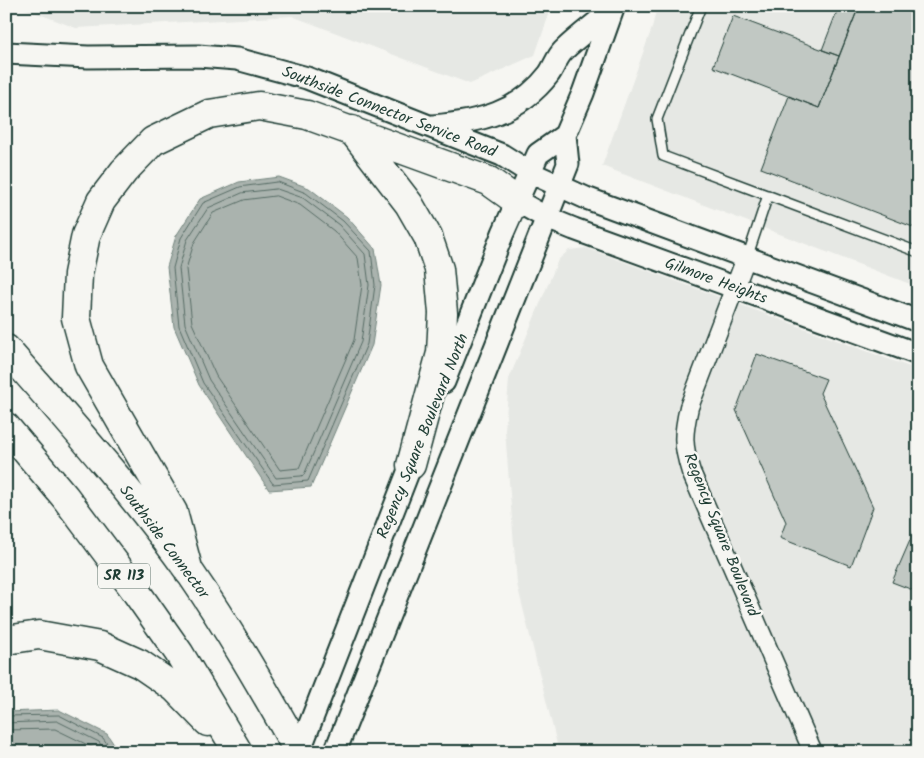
<svg xmlns="http://www.w3.org/2000/svg" width="924" height="758" font-family="Kalam,sans-serif">
	<style>
		.built { fill: #e6e8e4 }
		.water { fill: #aab3ae; stroke: #72847d }
		.lines { fill: none; stroke-linecap: round; stroke-linejoin: round }
		.shore { stroke: #576c65; stroke-width: 1 }
		.building { fill: #c1c8c3; stroke: #1f3d34 }
		.service-casing { stroke: #1f3d34; stroke-width: 12 }
		.minor-casing { stroke: #1f3d34; stroke-width: 21 }
		.tertiary-casing { stroke: #1f3d34; stroke-width: 25 }
		.motorway-casing { stroke: #1f3d34; stroke-width: 31 }
		.service { stroke: #f6f6f2; stroke-width: 9 }
		.minor { stroke: #f6f6f2; stroke-width: 18 }
		.tertiary { stroke: #f6f6f2; stroke-width: 21 }
		.motorway { stroke: #f6f6f2; stroke-width: 28 }
		.labels { text-anchor: middle; dominant-baseline: central; stroke-width: 5; stroke-linejoin: round; paint-order: stroke }
		.shield { fill: #f6f6f2; stroke: #60746d; stroke-width: 1 }
		.shield-label { font-size: 15px; font-weight: bold; fill: #1f3d34 }
		.street-label { font-size: 16px; fill: #1f3d34; stroke: #f6f6f2 }
	</style>
	<rect width="100%" height="100%" fill="#f6f6f2"/>
	<filter id="ink" filterUnits="userSpaceOnUse"><feTurbulence type="fractalNoise" baseFrequency=".02" numOctaves="2"/><feDisplacementMap in="SourceGraphic" scale="10" xChannelSelector="R" yChannelSelector="G"/><feConvolveMatrix kernelMatrix="1 2 1 2 8 2 1 2 1" color-interpolation-filters="sRGB"/></filter>
	<g filter="url(#ink)">
		<path class="built" d="M18,6H552L535,55L470,84L292,16L76,28Z
			M657,6H918V287L602,166L652,28Z
			M586,248L918,370V752H559L517,584L505,430L509,379L558,260L569,250Z"/>
		<path class="water" d="M279,177L309,188L347,217L375,249L381,285L372,345L311,487L269,490L199,385L174,327L167,267L176,236L200,199L239,182Z
			M59,710L107,734L119,752H6V712Z"/>
		<g class="lines">
			<path class="shore" d="M278,182L306,193L343,221L371,251L375,285L367,344L308,481L273,484L203,383L179,326L173,268L181,238L203,203L240,187Z
				M277,189L303,198L339,225L365,254L369,285L361,342L304,475L301,476L276,478L209,380L185,324L179,268L187,240L208,208L242,193Z
				M276,196L300,205L334,231L358,258L362,285L354,340L299,468L280,470L216,376L192,323L186,269L194,243L213,213L244,200Z
				M6,716L59,715L103,738L113,752
				M6,723L57,721L99,742L106,752
				M6,730L55,729L94,748L97,752"/>
		</g>
		<path class="building" d="M839,6H859L839,56L822,50Z
			M859,6H918V229L761,168L789,96L819,108Z
			M733,16L839,56L819,108L713,67Z
			M757,354L826,379L820,393L873,507L851,566L780,538L786,522L736,410Z
			M918,522V592L892,582Z"/>
		<g class="lines">
			<defs>
				<path id="service" d="M701,6L657,119L663,156L918,252
					M747,258L768,195"/>
				<path id="minor" d="M746,258L689,407C683,434 682,444 691,472L813,752"/>
				<path id="tertiary" d="M6,53L88,57L198,56L237,59L307,78L502,155L529,172L586,198L918,321
					M433,126C479,122 519,113 549,74C554,67 557,57 563,51C578,36 597,23 613,9
					M517,201L547,218L574,229L918,354
					M444,382L503,233L538,154L565,135
					M299,752L416,452
					M335,752L568,164L565,135L583,93L614,6"/>
				<path id="motorway" d="M352,130L409,204L428,237L439,269L443,313L441,353L411,465
					M6,349C69,421 133,493 189,571C229,629 264,690 299,752
					M6,427L65,497L132,586L179,653L238,752
					M189,572L173,512L89,366L76,318L78,274L86,235L101,201L124,171L153,141L209,114L259,106L307,115L489,181L517,201
					M6,640L39,635L100,646L140,664L175,688L208,722"/>
			</defs>
			<use href="#service" class="service-casing"/>
			<use href="#minor" class="minor-casing"/>
			<use href="#tertiary" class="tertiary-casing"/>
			<use href="#motorway" class="motorway-casing"/>
			<use href="#service" class="service"/>
			<use href="#minor" class="minor"/>
			<use href="#tertiary" class="tertiary"/>
			<use href="#motorway" class="motorway"/>
		</g>
	</g>
	<g class="labels">
		<rect class="shield" x="98" y="563.5" width="52" height="25" rx="4"/>
		<g class="shield-label">
			<text x="124" y="576">SR 113</text>
		</g>
		<g class="street-label">
			<text transform="translate(389 112) rotate(21)">Southside Connector Service Road</text>
			<text transform="translate(716 281) rotate(20)">Gilmore Heights</text>
			<text transform="translate(423 436) rotate(-68)">Regency Square Boulevard North</text>
			<text transform="translate(721 535) rotate(68)">Regency Square Boulevard</text>
			<text transform="translate(164 542) rotate(53)">Southside Connector</text>
		</g>
	</g>
	<rect width="924" height="758" fill="none" stroke="#f6f6f2" stroke-width="25"/>
	<rect x="12" y="12" width="899" height="733" fill="none" stroke="#1f3d34" stroke-width="2" filter="url(#ink)"/>
</svg>
